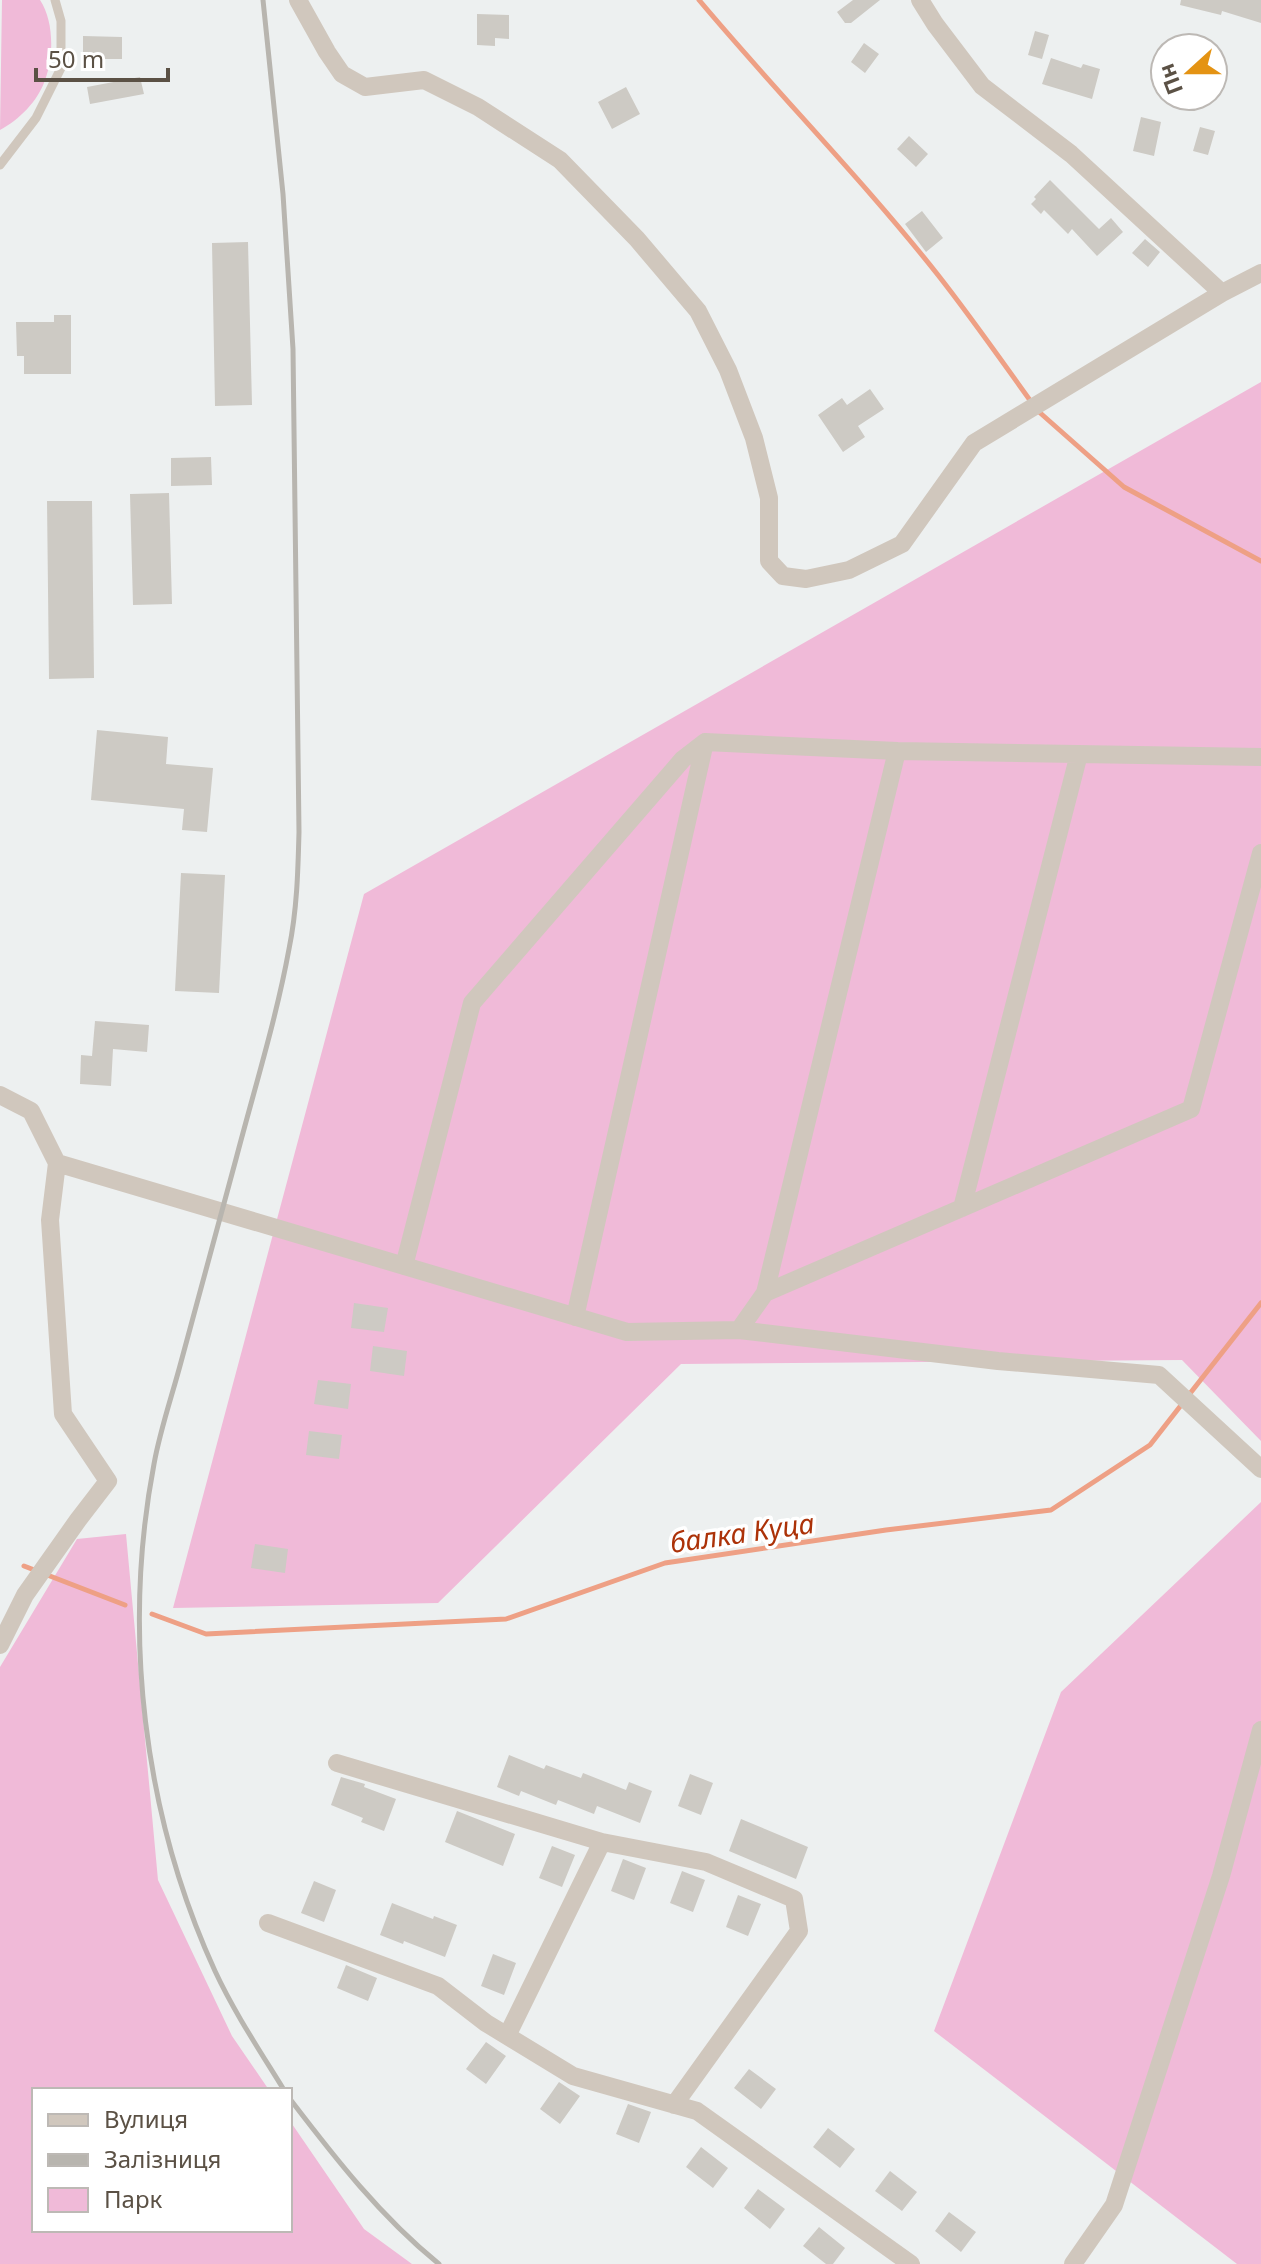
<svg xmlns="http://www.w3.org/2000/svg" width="1261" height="2264" font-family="'Noto Sans',sans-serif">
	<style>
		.green { fill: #f0bad8 }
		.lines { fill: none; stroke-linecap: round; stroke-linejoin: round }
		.stream { stroke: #eea085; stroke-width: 5 }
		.building { fill: #cdcac4 }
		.service { stroke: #d0c7bd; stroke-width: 9 }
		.minor { stroke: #d0c7bd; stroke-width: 18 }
		.rail { stroke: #b8b5af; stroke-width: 5 }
		.labels { text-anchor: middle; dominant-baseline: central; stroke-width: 7; stroke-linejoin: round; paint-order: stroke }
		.water-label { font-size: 28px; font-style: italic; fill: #ac3208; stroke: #fff }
	</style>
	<rect width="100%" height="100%" fill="#edf0f0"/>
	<path class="green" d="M2,0H40C54,21 54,56 45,80C38,101 19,120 0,130Z
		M1261,382V1441L1182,1360L681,1364L438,1603L173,1608L364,894Z
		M1261,1502V2264H1237L934,2031L1061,1692Z
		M126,1534L158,1880L232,2036L269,2090H34V2230H290V2121L364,2229L412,2264H0V1667L77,1539Z"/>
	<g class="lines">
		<path class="stream" d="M699,0C777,93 863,180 938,275C971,317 1001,360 1032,403
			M1038,411L1124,487L1261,561
			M1188,1396L1261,1303
			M24,1566L125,1605
			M152,1614L206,1634L506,1619L665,1563L886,1530L1051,1510L1150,1445L1182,1404"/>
	</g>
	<path class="building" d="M853,0H880L851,23H845L837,12Z
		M1181,0H1261V23L1222,11L1221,15L1180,5Z
		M477,14L509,15V39L495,38V46L477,45Z
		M1035,31L1049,35L1042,59L1028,55Z
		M83,36L122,37V59H83Z
		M864,43L879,54L865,73L851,62Z
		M1051,58L1081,68L1083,64L1100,69L1092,99L1042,84Z
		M140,77L144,94L90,104L87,87Z
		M626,87L640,114L612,129L598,102Z
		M1141,117L1161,122L1154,156L1133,151Z
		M1200,127L1215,131L1208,155L1193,151Z
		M909,136L928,154L916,167L897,149Z
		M1050,180L1099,229L1111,218L1123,232L1097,256L1072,229L1068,234L1044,210L1041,214L1031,204L1036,199L1034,197Z
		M922,211L943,238L926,252L905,224Z
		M1145,239L1160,252L1148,267L1132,253Z
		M248,242L252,405L215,406L212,243Z
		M54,315H71V374H24V356H17L16,322H54Z
		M870,389L884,409L858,426L865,437L843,452L818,415L842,398L847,405Z
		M211,457L212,485L171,486V458Z
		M169,493L172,604L133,605L130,494Z
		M47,501H92L94,678L49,679Z
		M97,730L168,737L166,764L213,768L207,832L182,830L184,809L91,800Z
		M181,873L225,875L219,993L175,991Z
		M95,1021L149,1025L147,1052L113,1049L111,1086L80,1084L81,1055L92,1056Z
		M354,1303L388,1308L384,1332L351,1328Z
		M373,1346L407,1351L404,1376L370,1371Z
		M318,1380L351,1384L348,1409L314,1404Z
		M309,1431L342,1435L339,1459L306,1455Z
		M255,1544L288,1549L285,1573L251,1568Z
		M509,1755L544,1769L546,1765L581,1778L583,1773L626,1790L629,1782L652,1791L640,1823L597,1806L594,1814L558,1800L556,1805L521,1791L519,1796L497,1787Z
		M690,1774L713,1783L701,1815L678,1806Z
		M341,1777L365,1784L364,1787L396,1799L384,1831L361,1822L363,1818L331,1805Z
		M457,1811L515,1834L503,1866L445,1842Z
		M741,1819L808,1847L796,1879L729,1851Z
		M552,1846L575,1855L562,1887L539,1878Z
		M623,1859L646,1868L634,1900L611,1891Z
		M682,1871L705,1880L693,1912L670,1903Z
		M314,1881L336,1890L324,1922L301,1913Z
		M738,1895L761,1904L748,1936L726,1927Z
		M392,1903L433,1919L434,1916L457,1925L445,1957L404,1941L403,1944L380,1935Z
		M493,1954L516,1963L504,1995L481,1986Z
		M346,1965L377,1978L368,2001L337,1988Z
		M486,2042L506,2056L486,2084L466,2069Z
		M749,2069L776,2089L761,2109L734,2088Z
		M559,2082L580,2096L560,2124L540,2109Z
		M628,2104L651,2112L639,2143L616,2134Z
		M828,2128L855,2149L840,2168L813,2147Z
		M701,2147L728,2168L713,2188L686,2167Z
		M890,2171L917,2192L902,2211L875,2191Z
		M758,2189L785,2209L770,2229L744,2208Z
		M949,2212L976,2232L961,2252L935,2231Z
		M819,2227L845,2248L833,2264H826L803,2246Z"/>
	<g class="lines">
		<path class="service" d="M0,165L36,118L61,68V21L55,0"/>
		<path class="minor" d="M298,0L327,52L342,74L365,87L424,80L478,107L560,160L637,239L698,311L728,370L754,438L769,498V561L783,576L806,579L849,570L902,544L974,443L1222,293L1261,273
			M920,0L935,24L982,86L1071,154L1222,293
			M0,1095L31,1111L57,1163L50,1220L63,1414L108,1481L78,1520L25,1595L0,1645
			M57,1163L627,1332L739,1330L998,1361L1159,1375L1261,1469
			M962,1208L1079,754
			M404,1266L472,1003L683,759L705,742L897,751
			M765,1293L1191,1109L1261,853
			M575,1317L705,742
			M739,1330L765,1293L897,751L1261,757
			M337,1763L602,1842
			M268,1923L438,1986L486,2023L573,2076L697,2111L911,2264
			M507,2036L602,1842L706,1862L794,1899L799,1931L674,2105
			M1073,2264L1114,2205L1221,1876L1261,1730"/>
		<path class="rail" d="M263,0L283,194L293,349L299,832C298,871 297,910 289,949C276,1020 254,1090 236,1159C217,1227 199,1295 181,1362C172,1396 160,1430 154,1464C122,1632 143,1814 215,1971C234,2012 260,2051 284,2090
			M290,2099C335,2158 381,2217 439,2264"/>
	</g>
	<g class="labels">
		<g class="water-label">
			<text transform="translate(742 1532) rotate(-8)">балка Куца</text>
		</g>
	</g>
	<rect x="32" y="2088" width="260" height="144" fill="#ffffff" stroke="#bdb9b5" stroke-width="2"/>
	<rect x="48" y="2114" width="40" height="12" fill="#d0c7bd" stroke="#bdb9b5" stroke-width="2"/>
	<text x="104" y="2128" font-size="24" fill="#5b5145">Вулиця</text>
	<rect x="48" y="2154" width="40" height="12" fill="#b8b5af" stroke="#bdb9b5" stroke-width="2"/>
	<text x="104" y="2168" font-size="24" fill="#5b5145">Залізниця</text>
	<rect x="48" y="2188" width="40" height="24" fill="#f0bad8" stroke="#bdb9b5" stroke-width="2"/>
	<text x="104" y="2208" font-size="24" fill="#5b5145">Парк</text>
	<g transform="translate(1189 72) rotate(249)"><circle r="38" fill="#ffffff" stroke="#bdb9b5" stroke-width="2"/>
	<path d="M0-6L14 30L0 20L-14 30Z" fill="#e49313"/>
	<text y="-12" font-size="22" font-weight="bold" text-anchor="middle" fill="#5b5145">Пн</text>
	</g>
	<path d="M36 68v12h132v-12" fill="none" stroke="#5b5145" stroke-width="4"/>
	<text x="48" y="68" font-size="24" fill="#5b5145" stroke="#ffffff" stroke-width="6" paint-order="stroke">50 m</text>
</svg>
